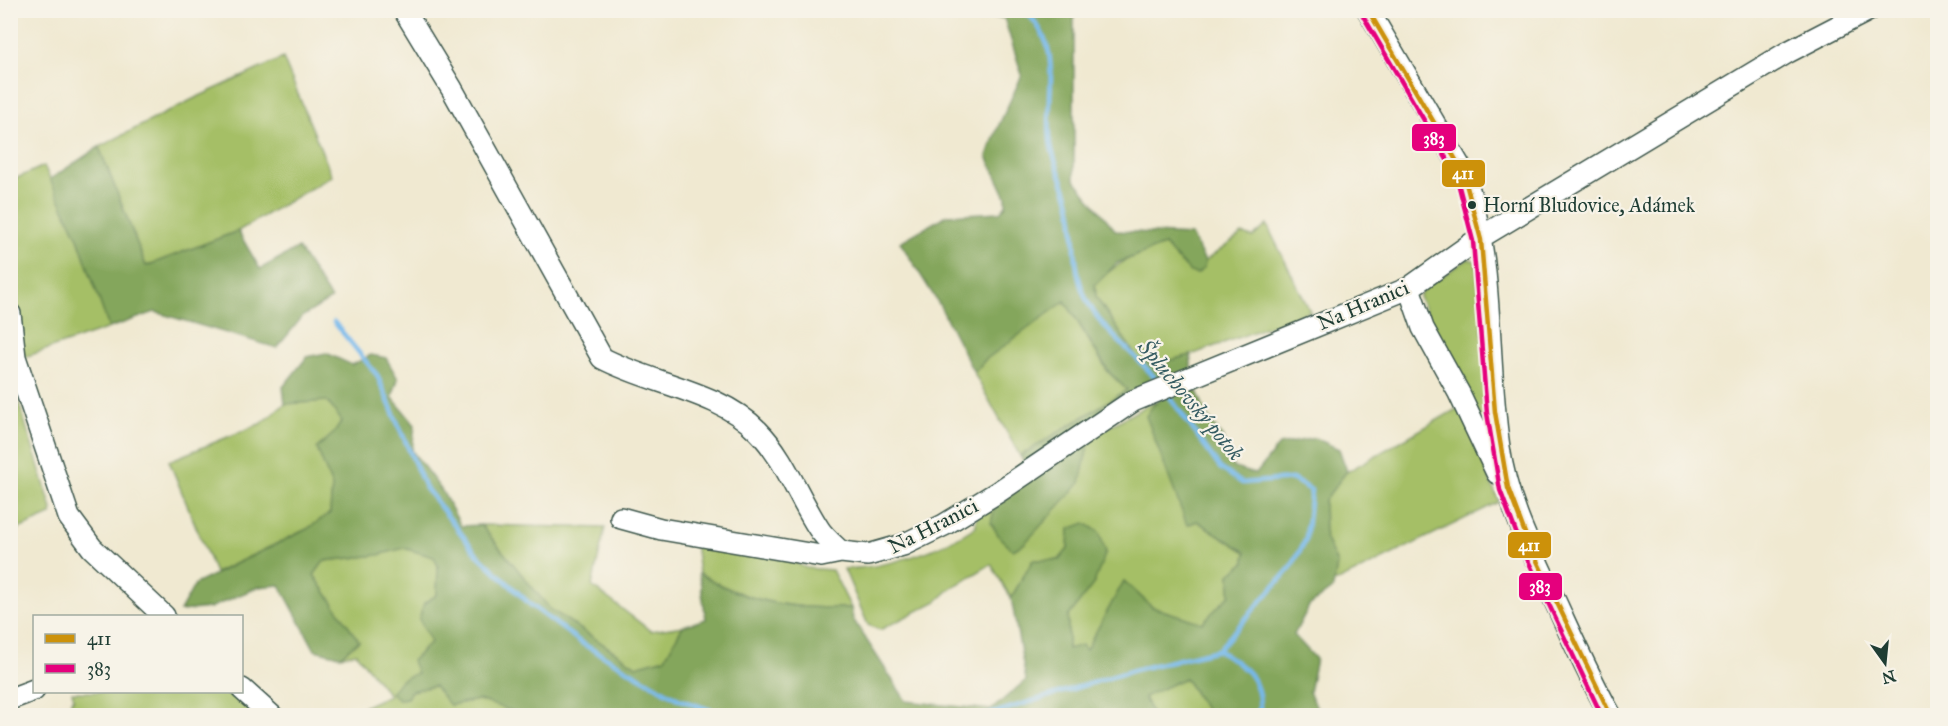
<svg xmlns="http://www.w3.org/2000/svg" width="1948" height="726" font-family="'IM FELL Great Primer',serif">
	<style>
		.green { fill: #a5bf66; stroke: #627e4d; stroke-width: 1.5 }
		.forest { fill: #84a65b; stroke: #527248; stroke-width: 1.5 }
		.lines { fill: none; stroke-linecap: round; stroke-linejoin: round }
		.stream { stroke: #76b9ec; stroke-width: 4.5 }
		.minor-casing { stroke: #3e574c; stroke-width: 24 }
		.minor { stroke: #fff; stroke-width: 21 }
		.bus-1-casing { stroke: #f7f3e8; stroke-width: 9 }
		.bus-2-casing { stroke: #f7f3e8; stroke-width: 9 }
		.bus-1 { stroke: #cc910a; stroke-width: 4.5 }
		.bus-2 { stroke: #e5007d; stroke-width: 4.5 }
		.bus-dot { fill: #1f3d34; stroke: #f7f3e8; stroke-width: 2 }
		.labels { text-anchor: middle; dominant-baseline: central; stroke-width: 4.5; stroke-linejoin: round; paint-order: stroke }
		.bus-label { font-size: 20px; fill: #1f3d34; stroke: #f7f3e8; text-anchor: start }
		.street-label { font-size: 21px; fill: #1f3d34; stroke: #f7f3e8 }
		.water-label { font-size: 22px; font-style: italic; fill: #355c62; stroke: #f7f3e8 }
		.line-badge { stroke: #f7f3e8; stroke-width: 2 }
		.badge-label { font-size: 16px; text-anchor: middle; font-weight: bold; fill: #fff }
	</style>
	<rect width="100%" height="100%" fill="#f7f3e8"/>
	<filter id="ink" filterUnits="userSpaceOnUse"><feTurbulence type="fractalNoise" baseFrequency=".0167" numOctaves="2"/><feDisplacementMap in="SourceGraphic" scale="12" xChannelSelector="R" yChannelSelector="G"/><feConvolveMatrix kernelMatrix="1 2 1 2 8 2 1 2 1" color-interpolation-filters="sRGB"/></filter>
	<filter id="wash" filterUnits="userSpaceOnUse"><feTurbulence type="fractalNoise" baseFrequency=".008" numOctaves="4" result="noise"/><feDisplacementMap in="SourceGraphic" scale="24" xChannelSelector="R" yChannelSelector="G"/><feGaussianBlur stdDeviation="1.35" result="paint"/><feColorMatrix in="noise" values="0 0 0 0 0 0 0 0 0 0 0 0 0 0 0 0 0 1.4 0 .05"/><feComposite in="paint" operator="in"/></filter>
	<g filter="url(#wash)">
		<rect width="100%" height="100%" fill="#f0e9d1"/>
		<path class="green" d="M283,58L332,176L238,231L146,266L99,147L193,99Z
			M44,166L78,238L109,328L22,358L11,260L10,181Z
			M1267,225L1310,311L1191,355L1155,364L1138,359L1096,297L1095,285C1115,263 1136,254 1164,245L1190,271L1204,268L1205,261L1242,234L1253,237Z
			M1468,259L1476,261L1494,455L1419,297L1424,288Z
			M1065,301L1108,372L1127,390L1020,456L974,373L985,360Z
			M11,378L52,509L51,515L11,532Z
			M327,401L342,421L335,433L317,448L332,486L330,513L307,529L215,573L169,461L262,423L285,404Z
			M1155,401L1187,525L1197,521L1246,552L1245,562L1230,574V595L1202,623L1152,607L1124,581L1086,650L1068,649V617L1094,583L1069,529L1068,549L1059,560H1033L1011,598L991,564L950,589L937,601L880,630L868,625L844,569C886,568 943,550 976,526V518L996,500L1013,550L1025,543L1090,437Z
			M1460,407L1499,502L1334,583L1337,564L1325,537L1324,501L1345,473Z
			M481,525L605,528L592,586L651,631L683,626L665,658L636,666L550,609Z
			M695,543L790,560L806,568L832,570L851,608C796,609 748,604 699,573Z
			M404,548L434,557L438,566L437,595L424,603L431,642L421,650L417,673L401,680L399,699L407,698L410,691L434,686L450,705L479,700L527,715H346L389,695L356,653L340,656L359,641L314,575L324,561L378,555Z
			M1185,678L1209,715H1153L1143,697Z
			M72,692H239L266,715L65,716L64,712L74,698Z"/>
		<path class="forest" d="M962,11H1074V179L1116,231L1191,235L1205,261L1204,268L1197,274L1190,272L1164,245L1117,263L1095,285L1096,297L1138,359L1155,364L1191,355V370L1027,467L1020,456L1127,390L1109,372L1065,301L985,360L974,373L939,304L900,242L947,215L1000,212L1006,205V197L987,156L998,127L1022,75L1004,18L967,16Z
			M99,147L146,266L238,231L260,269L298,248L331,299L303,316L277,348L155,312L109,328L78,238L50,179Z
			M326,353L352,365L371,355L386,358L398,379L392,397L415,425L412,451L442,491L461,526L481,525L550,609L636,666L665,658L683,626L706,619L699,573C748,604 795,609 851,608L853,619L906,701L991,710L1026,680L1011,598L1033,560H1059L1068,549L1069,529L1085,523L1099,532L1106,552L1094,583L1068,617V649L1082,645L1086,650L1124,581L1152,607L1202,623L1230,595V574L1245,562L1246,552L1197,521L1187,525L1146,416C1158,395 1172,389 1197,391L1208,417L1223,438L1234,468L1256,474L1279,445L1315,438L1339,449L1347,471L1324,501L1325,537L1337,564L1333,588L1309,606L1294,635L1316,659L1309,692L1321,715H1209L1185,678L1144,697L1153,716H527L479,700L450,705L434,686L411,691L407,698L399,699L391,693L401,680L417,673L412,661L431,642L419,619L424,603L437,595L438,566L434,557L404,548L378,555L324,561L314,575L359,641L340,656L315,650L280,585L258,587L210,608L180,611L195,584L307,529L330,513L332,486L317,448L334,433L342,421L327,401L285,404L283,387L307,357Z
			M1090,437L1080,483L1025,543L1013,550L1000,538L991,523L996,500Z"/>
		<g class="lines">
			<path class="stream" d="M1024,10C1066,49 1045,91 1050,139C1052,161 1065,182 1070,204C1077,232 1072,261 1082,289C1095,328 1136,352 1160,384
				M334,322L377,375L425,487L477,554L531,605L583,644L678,699L728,716
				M1167,393L1220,468L1242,483L1292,479L1311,490L1306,539L1292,566L1218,650C1244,667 1260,675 1260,709L1253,716
				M984,716L1134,670L1218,650"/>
		</g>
	</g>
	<g filter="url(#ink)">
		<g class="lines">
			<defs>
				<path id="minor" d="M404,10L452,89L602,358C651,384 719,391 758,431C785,458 798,497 819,529C824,537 834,545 841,552
					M1368,10L1463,172C1496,261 1485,355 1499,447C1507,504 1531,549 1555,601C1573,640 1590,679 1611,716
					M1409,288L1423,328L1459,393L1497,473
					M10,314L15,357L69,517L92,548L164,616
					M621,518L661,529L821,556L841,552L868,555L903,545L944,525L998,492L1133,401L1409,288L1481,237L1788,52L1869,10
					M242,689L272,716
					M10,699L34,690"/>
			</defs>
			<use href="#minor" class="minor-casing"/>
			<use href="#minor" class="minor"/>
			<defs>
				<path id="bus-1" d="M1368,10L1463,172L1481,240L1495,412L1508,488L1529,544L1611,716"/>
				<path id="bus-2" d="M1362,14L1456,175L1473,241L1487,413L1500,490L1522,548L1602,716"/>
			</defs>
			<use href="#bus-1" class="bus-1-casing"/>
			<use href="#bus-2" class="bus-2-casing"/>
			<use href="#bus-1" class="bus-1"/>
			<use href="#bus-2" class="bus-2"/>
		</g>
	</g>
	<circle class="bus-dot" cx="1472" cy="205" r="5"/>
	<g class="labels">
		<g class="bus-label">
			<text x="1483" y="205">Horní Bludovice, Adámek</text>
		</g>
		<g class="street-label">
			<text transform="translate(1363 305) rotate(-23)">Na Hranici</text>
			<text transform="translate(933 526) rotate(-27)">Na Hranici</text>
		</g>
		<g class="water-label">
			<text transform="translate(1191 400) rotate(50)">Špluchovský potok</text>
		</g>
	</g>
	<g class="line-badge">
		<rect x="1411" y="123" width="46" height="29" rx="6" fill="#e5007d"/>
		<rect x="1441" y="159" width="45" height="29" rx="6" fill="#cc910a"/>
		<rect x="1507" y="531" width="45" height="28" rx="6" fill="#cc910a"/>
		<rect x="1518" y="572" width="45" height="29" rx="6" fill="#e5007d"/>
	</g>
	<g class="badge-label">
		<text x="1434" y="144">383</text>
		<text x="1463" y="179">411</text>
		<text x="1529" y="551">411</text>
		<text x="1540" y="592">383</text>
	</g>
	<rect width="1948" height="726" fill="none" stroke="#f7f3e8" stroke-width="36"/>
	<rect x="33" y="615" width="210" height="78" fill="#f7f3e8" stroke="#a1aaa0" stroke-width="1.5"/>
	<rect x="45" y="634" width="30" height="9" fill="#cc910a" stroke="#a1aaa0" stroke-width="1.5"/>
	<text x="87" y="645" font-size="18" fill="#1f3d34">411</text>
	<rect x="45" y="664" width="30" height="9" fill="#e5007d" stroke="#a1aaa0" stroke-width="1.5"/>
	<text x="87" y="675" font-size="18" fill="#1f3d34">383</text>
	<g transform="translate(1885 663) rotate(165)" stroke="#f7f3e8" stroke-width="4.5" paint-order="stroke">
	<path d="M0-4.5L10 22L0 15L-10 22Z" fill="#1f3d34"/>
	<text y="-9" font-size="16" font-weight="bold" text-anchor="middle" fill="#1f3d34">N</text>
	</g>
</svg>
